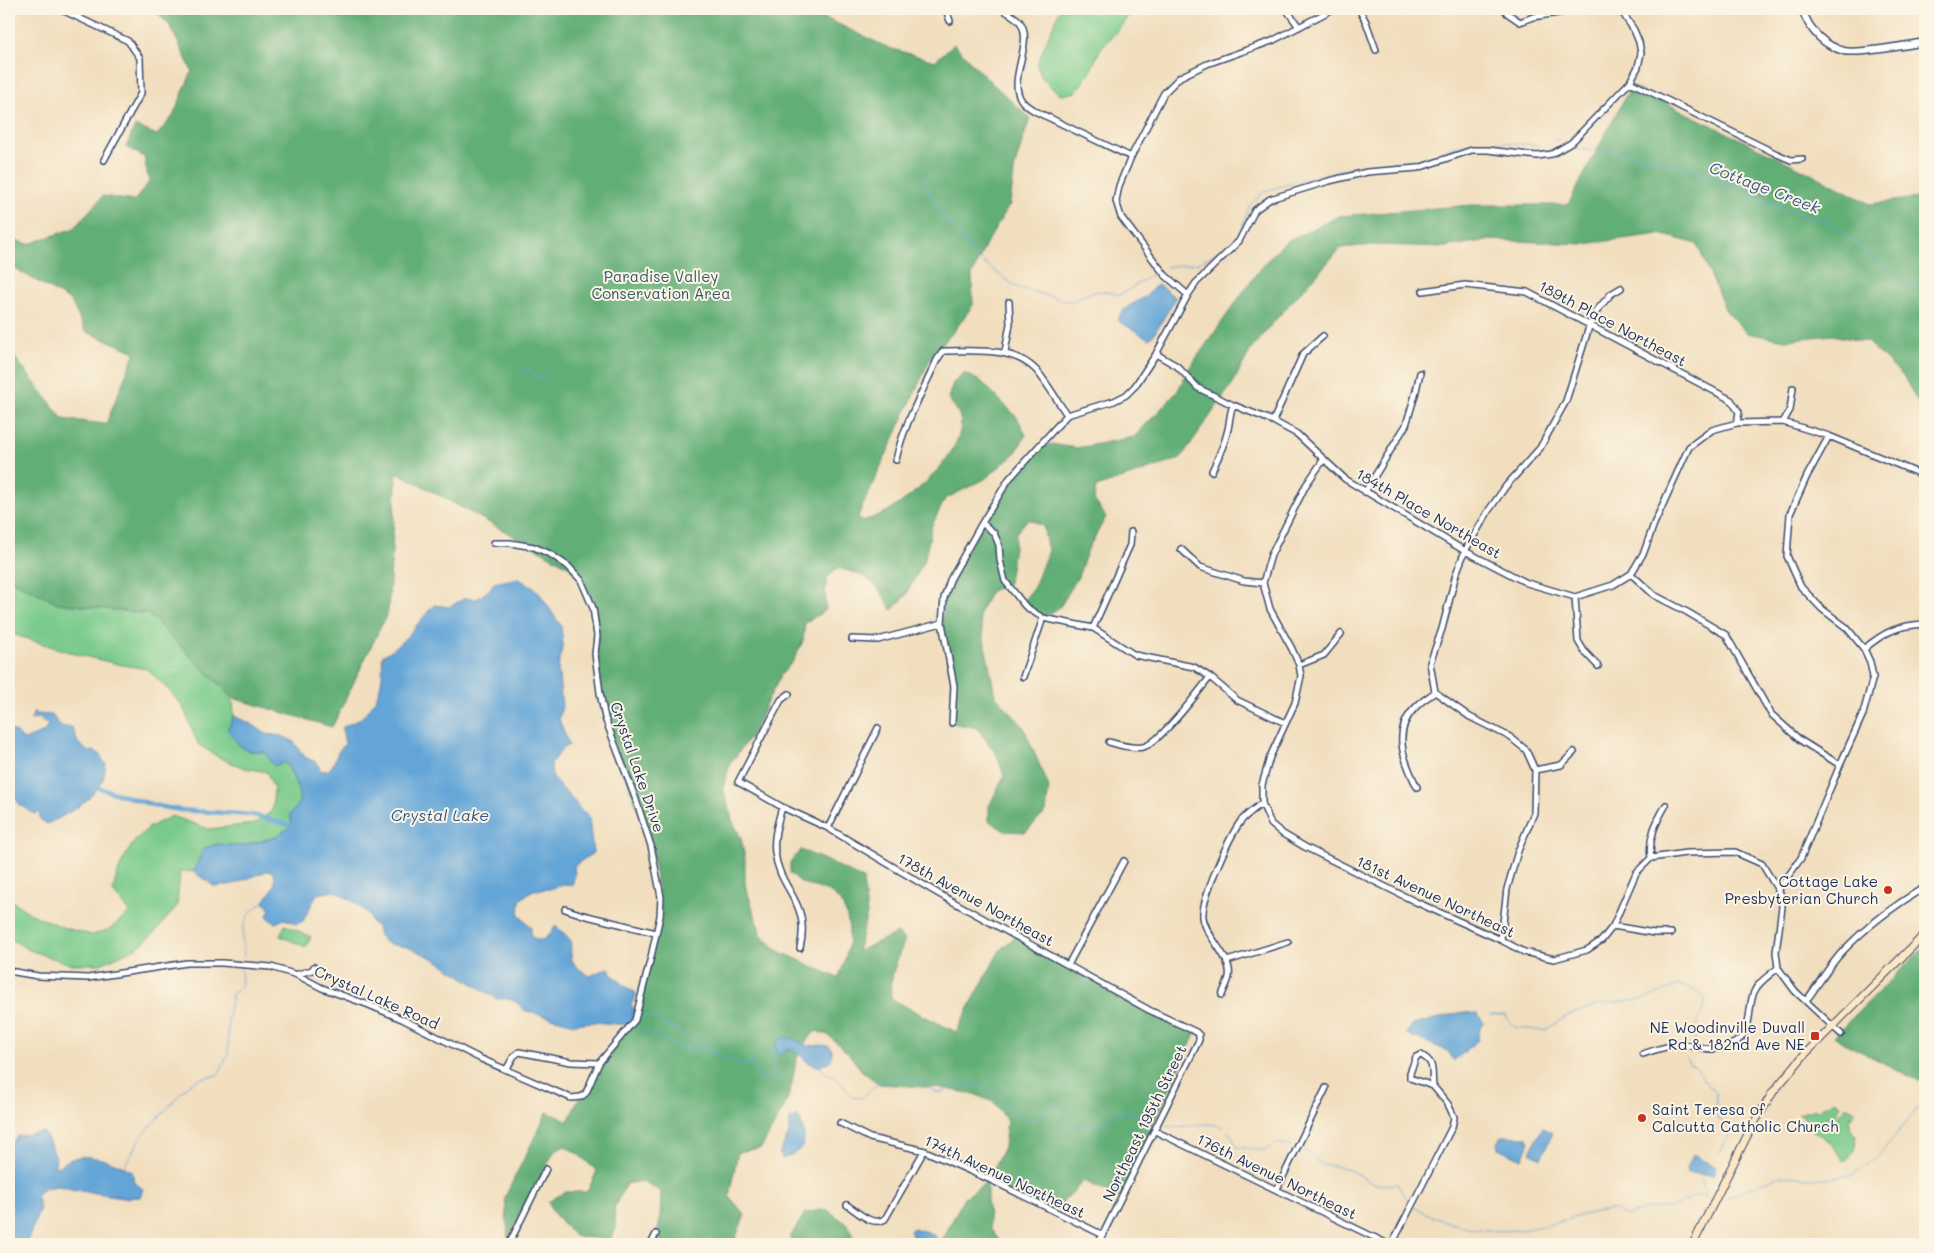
<svg xmlns="http://www.w3.org/2000/svg" width="1934" height="1253" font-family="Mali,sans-serif">
	<style>
		.green { fill: #79ca8b; stroke: #4a7c74 }
		.forest { fill: #62ae77; stroke: #3e6e6a }
		.water { fill: #63a5d7; stroke: #3f6a9a }
		.lines { fill: none; stroke-linecap: round; stroke-linejoin: round }
		.stream { stroke: #63a5d7; stroke-width: 1 }
		.canal { stroke: #63a5d7; stroke-width: 4.5 }
		.minor-casing { stroke: #3b496c; stroke-width: 8 }
		.tertiary-casing { stroke: #3b496c; stroke-width: 9 }
		.secondary-casing { stroke: #3b496c; stroke-width: 9 }
		.minor { stroke: #fff; stroke-width: 5 }
		.tertiary { stroke: #fff; stroke-width: 6 }
		.secondary { stroke: #fce6c4; stroke-width: 7 }
		.poi-dot { fill: #c8321e; stroke: #fcf5e5; stroke-width: 2 }
		.labels { text-anchor: middle; dominant-baseline: central; stroke-width: 4; stroke-linejoin: round; paint-order: stroke }
		.park-label { font-size: 15px; fill: #325669; stroke: #fcf5e5 }
		.street-label { font-size: 15px; fill: #1b2f5e; stroke: #fcf5e5 }
		.poi-label { font-size: 15px; fill: #1b2f5e; stroke: #fcf5e5; text-anchor: end }
		.water-label { font-size: 16px; font-style: italic; fill: #345888; stroke: #fcf5e5 }
	</style>
	<rect width="100%" height="100%" fill="#fcf5e5"/>
	<filter id="ink" filterUnits="userSpaceOnUse"><feTurbulence type="fractalNoise" baseFrequency=".02" numOctaves="2"/><feDisplacementMap in="SourceGraphic" scale="10" xChannelSelector="R" yChannelSelector="G"/><feConvolveMatrix kernelMatrix="1 2 1 2 8 2 1 2 1" color-interpolation-filters="sRGB"/></filter>
	<filter id="wash" filterUnits="userSpaceOnUse"><feTurbulence type="fractalNoise" baseFrequency=".0096" numOctaves="4" result="noise"/><feDisplacementMap in="SourceGraphic" scale="20" xChannelSelector="R" yChannelSelector="G"/><feGaussianBlur stdDeviation="1.12" result="paint"/><feColorMatrix in="noise" values="0 0 0 0 0 0 0 0 0 0 0 0 0 0 0 0 0 1.4 0 .05"/><feComposite in="paint" operator="in"/></filter>
	<g filter="url(#wash)">
		<rect width="100%" height="100%" fill="#f1debe"/>
		<path class="green" d="M1060,9H1133L1119,29L1101,48L1090,72L1076,92L1062,95C1049,86 1040,80 1037,64Z
			M9,579L58,603L148,614L233,698L234,716L228,729L248,751L264,752L287,764L301,796L292,826L273,838L241,846L217,844L203,849L194,872L180,871L177,906L157,930L138,947L101,964H70L29,950L9,938V899L31,914L65,928L92,935L110,929L130,912L113,892C117,868 130,841 150,827C157,823 165,820 172,816L209,829L254,824L272,811L274,789L267,772L244,768L218,757L198,744L182,705L165,686L147,669L122,665L75,654L9,633Z
			M285,925L311,937L306,947L280,936Z
			M1835,1100L1840,1105L1837,1112L1828,1121V1125H1829L1846,1107L1854,1110V1114L1849,1119C1850,1125 1850,1132 1856,1135C1858,1147 1855,1154 1844,1161C1839,1155 1834,1146 1828,1141C1819,1133 1808,1132 1806,1119L1799,1115V1113L1804,1114V1111H1810L1814,1109L1819,1111L1821,1108Z"/>
		<path class="forest" d="M154,9H809L808,10L889,48L935,61L954,44L983,75L1030,118L1015,165L1010,204L984,248L972,275L973,305L955,330L931,357L858,516L861,521C870,519 881,515 889,510C914,497 968,449 960,417C958,411 952,404 948,398L953,383L964,373L982,382L1017,417L1026,435L1015,454L985,479L945,499L932,525L925,559L905,597L892,610C877,582 868,575 837,568L827,578L825,595L826,610L805,623L803,641L793,661L781,675L767,702L755,730L730,764L723,787L732,820L741,838L745,858V884L761,934L777,950L838,978C850,954 857,912 832,894C823,888 811,887 802,883C798,880 794,876 790,873V862L801,850L823,859L863,879L867,914L857,952L897,933L905,940C897,959 889,978 891,999L956,1032L1000,950L1018,935L1149,1010L1196,1032L1120,1198L1084,1181L1052,1213L987,1183V1198L990,1228L1002,1244H940L964,1198L987,1182L1004,1147L1007,1121L995,1103L974,1094L941,1088L879,1084L862,1071L848,1053L828,1035L816,1031C789,1056 799,1067 788,1097C782,1114 770,1132 761,1148L738,1152L729,1196L745,1215L733,1244H655L660,1220L661,1192L643,1181L626,1184L614,1208L616,1229L610,1240L574,1236L552,1211L548,1202L565,1192H587L597,1171L578,1154L565,1146L554,1152L508,1238L505,1197L547,1112L568,1121L579,1098L581,1097L599,1063L633,1024L662,916L651,846L605,718L595,654L597,636L593,608L581,580L568,566L397,472L388,612L332,727L233,698L148,614L58,603L9,579V481L15,468L9,460V350L63,419L106,424L135,352L85,331L71,301L9,265V239L29,244L74,228L103,196L134,201L149,182L144,157L126,147L135,126L157,135L173,116L192,71L170,26Z
			M1631,86L1826,181L1870,204L1925,197V406L1919,405L1904,377L1867,342L1832,335L1785,340L1746,333L1726,311L1697,244L1660,234L1584,244L1489,240L1445,247L1374,245L1341,248L1278,317L1250,351L1233,383L1180,459L1096,487L1094,500L1106,517L1088,549L1078,577L1060,607L1043,618L1032,611L1024,600L1034,587L1048,551L1043,526L1028,519L1016,533L1009,583L991,591L979,614L995,695L1023,726L1049,787L1046,812L1026,832L1005,831L989,821V806L1004,776L997,755L977,728L952,723L955,704L942,623L944,598L950,580L1009,479L1038,448L1051,444L1077,448L1134,437L1177,392L1190,367L1261,267L1285,242L1340,216L1472,205H1568Z
			M1925,946V1084L1842,1042L1834,1036Z
			M826,1209L847,1224L857,1244H790L791,1236L805,1213Z"/>
		<path class="water" d="M1159,285L1176,298L1152,337L1149,339L1120,322L1118,319C1122,307 1134,304 1143,298C1149,293 1152,287 1159,285Z
			M518,578L538,591L561,626L563,644L558,667L562,706L559,719L569,745L563,748L551,763C552,766 551,772 552,775C557,788 574,795 580,810L586,813L589,817L593,853L574,866L575,875L572,885L564,884L550,889L533,890L520,900L519,915L531,927V936L537,940H544L556,926L571,940C570,962 571,964 590,976L608,968L610,969L611,974C620,980 626,989 635,992L636,996L631,1005L634,1008L632,1013L633,1017H639V1019L633,1020L629,1025L594,1022L574,1024L523,1010C517,999 508,998 497,999L433,958L407,947L387,944L379,936L377,927L371,922L370,916L354,902L335,891L317,894L303,921L297,924L284,919L276,923L270,920L267,915L270,910L264,902C270,891 279,884 273,872L267,871L234,884L215,887L194,872L203,849L217,844L241,846L273,838L292,826L290,814C309,800 294,782 287,764L282,763L274,766L264,752C242,751 239,748 228,729L234,716L253,725L266,734L282,736L293,741L305,757L317,763L321,771L329,770C337,761 334,754 345,744L342,728C349,723 357,722 363,716C380,699 384,679 382,656C407,642 415,625 434,605L449,607L465,598L477,599L489,590L494,583Z
			M34,711L37,714L52,715L61,727H72L78,743L89,752L94,751L100,754L102,759L106,763C105,768 105,774 103,779C91,802 70,813 47,824L40,819L39,812L35,814L19,805C17,798 12,794 9,787V730L11,729L24,740L44,732L48,725L39,718L31,720Z
			M1463,1012L1478,1014L1484,1023L1479,1031L1478,1040L1454,1061L1448,1051L1406,1034L1412,1025Z
			M783,1038C797,1037 795,1041 806,1045C817,1048 837,1038 831,1060L819,1067L807,1062L797,1052L789,1049L781,1055L778,1054L775,1047L777,1041Z
			M797,1116C803,1122 807,1141 801,1148C797,1152 788,1157 783,1159L780,1157L779,1154L789,1134L790,1120Z
			M1542,1128L1553,1133L1541,1158L1530,1152Z
			M44,1132L56,1157L55,1166L57,1167C63,1163 71,1158 79,1157C95,1155 118,1163 132,1171L134,1182L143,1189L140,1197L128,1198L76,1190L58,1186L45,1188L36,1195L40,1208L27,1244H9V1147L17,1136Z
			M1501,1136L1527,1137L1529,1142L1522,1159L1498,1148L1497,1143Z
			M1692,1155H1696L1702,1160L1716,1167L1714,1175L1687,1173L1686,1168Z
			M913,1228C924,1232 936,1231 939,1244H915L910,1231Z"/>
		<g class="lines">
			<path class="stream" d="M1553,142L1559,138
				M1578,147L1583,150L1617,152L1649,158L1689,169L1793,213L1828,222L1860,246L1899,281L1925,291
				M1437,155C1472,134 1500,144 1538,145
				M1333,172L1366,165L1430,158
				M921,177L938,209L979,259L1016,287L1071,302C1091,291 1098,288 1120,295L1153,274
				M1166,267L1198,263L1232,244L1241,230L1250,205L1265,191L1327,173
				M518,372L530,370L538,378H547
				M441,484L458,459L466,457L470,447
				M244,956C241,933 241,914 264,902
				M1490,1015H1505L1514,1027L1544,1031L1567,1016L1601,1004L1642,1000L1679,985L1699,992L1706,1001L1695,1031V1040
				M639,1018L645,1015L655,1019L699,1043L708,1046L715,1050L720,1057
				M635,1026L674,1046L710,1052L720,1057L744,1065L752,1062L759,1075L767,1080L775,1074L771,1052L775,1050
				M1686,1058L1689,1064L1697,1068L1703,1080L1717,1093L1716,1116L1732,1129L1720,1153
				M821,1067C824,1074 828,1073 834,1077C841,1082 847,1090 852,1097L862,1098C879,1079 894,1072 920,1081C926,1083 929,1090 935,1092C942,1095 950,1087 956,1085C965,1083 974,1085 983,1088C999,1092 999,1098 1010,1108C1017,1114 1025,1117 1034,1120L1045,1114L1054,1106C1066,1117 1081,1132 1099,1124C1107,1120 1114,1113 1124,1112C1132,1111 1143,1118 1150,1121
				M1165,1126C1185,1130 1203,1119 1223,1127
				M1228,1132C1234,1135 1233,1144 1239,1148C1257,1147 1260,1157 1277,1143L1291,1147
				M1301,1149L1305,1150L1321,1164L1345,1168L1361,1176L1373,1184L1387,1185L1397,1183L1406,1198L1411,1203
				M124,1167L140,1138L188,1085L199,1079L218,1075L228,1055V1019L232,994L242,986L241,969
				M1702,1180L1705,1197
				M1725,1198L1779,1176L1824,1179L1852,1175L1877,1158L1919,1106L1925,1102
				M1414,1206C1449,1230 1502,1236 1543,1226C1563,1221 1582,1214 1602,1211C1605,1211 1611,1209 1614,1210C1618,1211 1623,1215 1627,1217L1637,1212L1653,1208H1671L1696,1195L1708,1198"/>
			<path class="canal" d="M96,787L153,805L180,810L253,815L292,826"/>
		</g>
	</g>
	<g filter="url(#ink)">
		<g class="lines">
			<defs>
				<path id="minor" d="M60,9L128,41L140,58L141,93L104,160
					M946,9L950,21
					M1001,9C1007,12 1015,16 1020,22C1035,43 1006,80 1022,101C1030,111 1047,116 1058,122C1082,134 1106,145 1131,157
					M1286,9L1299,27
					M1359,9L1366,22L1376,50
					M1505,9L1507,13L1520,22L1533,17L1570,11
					M1922,43L1925,53
					M1630,82L1777,154L1791,160L1802,159
					M1423,291L1465,285L1527,292L1731,400L1739,412L1737,423
					M1188,295L1165,275L1121,217L1116,201L1119,186L1131,157L1164,93L1180,77L1207,64L1272,41L1333,9
					M1005,352L1010,324L1009,302
					M1156,354L1177,366L1198,388L1233,405L1273,421L1297,434L1345,479L1465,551L1527,583L1575,597L1613,585L1631,574L1644,552L1654,524L1689,447L1712,430L1737,423L1783,422L1829,436L1925,476
					M1273,421L1303,354L1323,336
					M1783,422L1790,410L1793,388
					M1324,459L1306,485L1271,555L1263,583L1270,609L1292,649L1299,665L1301,676L1295,703L1270,757L1262,785V803L1271,824L1283,834L1305,847L1416,902L1501,940L1524,952L1554,959L1587,950L1602,940L1613,926L1636,873L1651,858C1648,838 1656,822 1666,805
					M896,460C903,426 922,393 937,360L943,351C974,351 1012,346 1036,370C1046,381 1058,402 1067,415
					M1212,471C1218,458 1224,446 1227,433C1230,424 1229,415 1233,405
					M1365,492L1406,425L1415,395L1420,373
					M982,523L994,533L999,545L1000,560L1005,581L1025,606L1032,611L1043,618L1093,628L1135,655L1194,667L1210,677L1237,700L1285,723
					M1181,549L1200,567L1244,581L1263,583
					M1631,574L1654,595L1687,612L1726,635L1771,714L1800,740L1840,765
					M1575,597L1578,641L1584,651L1598,666
					M1093,628L1130,545L1131,532
					M852,639L878,640L942,623
					M1864,649C1884,632 1899,625 1925,624
					M1299,665L1324,655L1341,634
					M1023,677L1043,618
					M1435,692L1470,717L1510,737L1526,750L1535,770L1534,813L1518,851L1507,889L1501,940
					M789,694L781,700L738,782L782,807L828,828L939,894L1149,1010L1196,1032L1199,1035V1040L1098,1244
					M952,723L954,686L942,623L944,598L950,580L982,523L1009,479L1067,415L1114,401L1126,395L1135,386L1156,354L1188,295L1196,283L1239,241L1255,210L1270,199L1329,181L1367,172L1418,168L1472,150H1488L1537,156L1552,154L1571,143L1630,82L1638,67L1641,53L1639,42L1634,30L1620,9
					M1109,742C1119,745 1132,749 1143,747C1159,744 1199,691 1210,677
					M1535,770L1561,765L1574,752
					M1417,787C1404,761 1391,731 1416,707C1421,701 1429,697 1435,692L1430,663L1442,629L1456,574L1465,551L1489,510L1506,486L1540,448L1566,401L1589,327L1598,309L1611,294L1621,288
					M782,807C778,822 773,837 775,853C780,892 811,901 800,948
					M1925,811V810
					M828,828L878,728
					M1651,858L1686,853L1735,852L1762,864L1781,895L1782,907L1776,952L1778,968L1795,991L1841,1034
					M1779,889L1801,858L1840,765L1863,714L1873,677L1870,662L1864,649L1847,628L1822,609L1801,587L1787,556L1790,514L1807,476L1829,436
					M565,909L583,915L656,933
					M1613,926L1654,933H1671
					M1227,961L1288,942
					M1068,965L1124,861
					M9,971L38,976L88,978L187,963H222L271,967L297,975L322,988L369,1005L402,1019L479,1058L571,1098L581,1097L586,1093L599,1063L635,1020L651,957L660,916L661,897L651,846L636,800L605,718L600,693L595,654L597,636L593,608L581,580L568,566L550,554L534,547L510,543H494
					M298,974L312,970L314,967
					M1222,995C1224,989 1228,983 1229,977C1233,957 1205,937 1203,917C1201,899 1229,837 1241,821C1247,814 1255,809 1262,803
					M1806,1001C1818,985 1829,966 1843,951C1867,926 1895,905 1925,887
					M1643,1054C1655,1050 1668,1045 1680,1045C1694,1044 1708,1052 1722,1048C1757,1039 1745,1014 1754,992C1758,982 1770,975 1778,968
					M506,1070L514,1056L519,1052L571,1062L599,1063
					M840,1123L870,1138L925,1151L993,1181L1103,1235
					M1155,1131L1388,1244
					M1277,1189L1326,1088
					M847,1205C858,1212 872,1227 885,1219L924,1151
					M509,1244L546,1169
					M651,1244L656,1234
					M1392,1244L1452,1127L1454,1117L1448,1104L1433,1086L1410,1078V1073L1416,1057L1421,1055C1436,1063 1431,1071 1433,1086"/>
				<path id="tertiary" d="M1802,9C1809,29 1822,45 1844,51C1857,54 1909,45 1925,42"/>
				<path id="secondary" d="M1693,1244L1751,1128L1773,1092L1804,1055L1925,934"/>
			</defs>
			<use href="#minor" class="minor-casing"/>
			<use href="#tertiary" class="tertiary-casing"/>
			<use href="#secondary" class="secondary-casing"/>
			<use href="#minor" class="minor"/>
			<use href="#tertiary" class="tertiary"/>
			<use href="#secondary" class="secondary"/>
		</g>
	</g>
	<g class="poi-dot">
		<circle cx="1888" cy="890" r="5"/>
		<rect x="1810" y="1031" width="10" height="10" rx="2.5"/>
		<circle cx="1642" cy="1118" r="5"/>
	</g>
	<g class="labels">
		<g class="park-label">
			<text x="661" y="276">Paradise Valley<tspan x="661" dy="17">Conservation Area</tspan></text>
		</g>
		<g class="street-label">
			<text transform="translate(1613 323) rotate(28)">189th Place Northeast</text>
			<text transform="translate(1429 513) rotate(30)">184th Place Northeast</text>
			<text transform="translate(638 767) rotate(71)">Crystal Lake Drive</text>
			<text transform="translate(1436 896) rotate(25)">181st Avenue Northeast</text>
			<text transform="translate(976 899) rotate(29)">178th Avenue Northeast</text>
			<text transform="translate(377 997) rotate(24)">Crystal Lake Road</text>
			<text transform="translate(1144 1123) rotate(-64)">Northeast 195th Street</text>
			<text transform="translate(1005 1176) rotate(25)">174th Avenue Northeast</text>
			<text transform="translate(1277 1176) rotate(26)">176th Avenue Northeast</text>
		</g>
		<g class="poi-label">
			<text x="1878" y="881">Cottage Lake<tspan x="1878" dy="17">Presbyterian Church</tspan></text>
			<text x="1805" y="1027">NE Woodinville Duvall<tspan x="1805" dy="17">Rd &amp; 182nd Ave NE</tspan></text>
			<text x="1652" y="1109" text-anchor="start">Saint Teresa of<tspan x="1652" dy="17">Calcutta Catholic Church</tspan></text>
		</g>
		<g class="water-label">
			<text transform="translate(1765 187) rotate(21)">Cottage Creek</text>
			<text x="440" y="814">Crystal Lake</text>
		</g>
	</g>
	<rect width="1934" height="1253" fill="none" stroke="#fcf5e5" stroke-width="30"/>
</svg>
